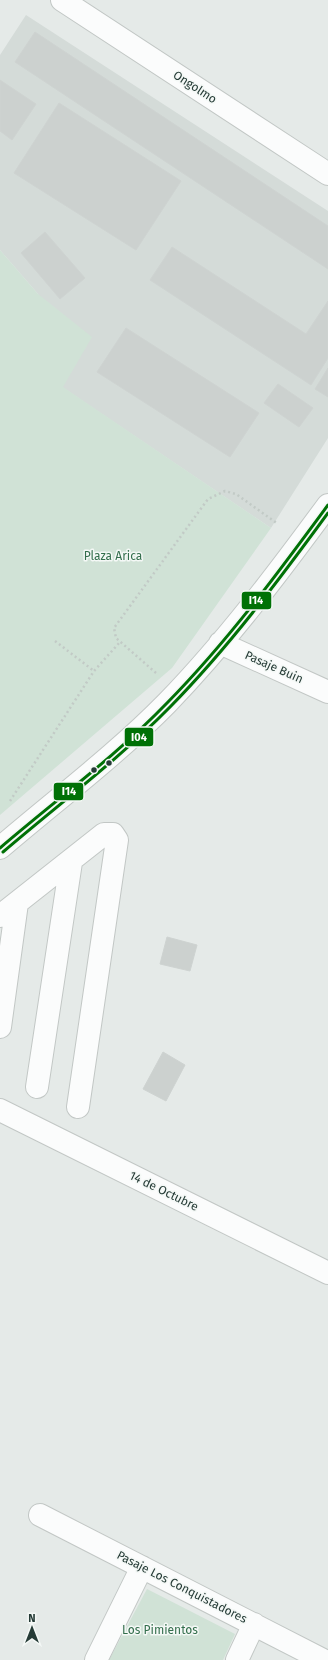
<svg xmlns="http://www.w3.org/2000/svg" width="328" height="1660" font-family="'Fira Sans',sans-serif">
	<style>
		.built { fill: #d4dbd8 }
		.green { fill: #d0e2d6 }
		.building { fill: #ccd1cf; stroke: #ced3d1 }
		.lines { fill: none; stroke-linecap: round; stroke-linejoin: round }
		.minor-casing { stroke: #c2c7c5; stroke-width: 24 }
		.path { stroke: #c2cac6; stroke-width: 2.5; stroke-dasharray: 2 3; stroke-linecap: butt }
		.minor { stroke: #fbfcfc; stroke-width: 22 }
		.bus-1-casing { stroke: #f4f8f6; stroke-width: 6 }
		.bus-2-casing { stroke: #f4f8f6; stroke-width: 6 }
		.bus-1 { stroke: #007106; stroke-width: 3 }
		.bus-2 { stroke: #007106; stroke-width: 3 }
		.bus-dot { fill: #253b36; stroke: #f4f8f6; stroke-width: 1.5 }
		.labels { text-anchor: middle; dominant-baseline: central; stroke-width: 3; stroke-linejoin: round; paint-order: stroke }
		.street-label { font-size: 12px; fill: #253b36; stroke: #f4f8f6 }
		.park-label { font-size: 12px; fill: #336e4c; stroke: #f4f8f6 }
		.line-badge { stroke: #f4f8f6; stroke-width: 1.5 }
		.badge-label { font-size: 11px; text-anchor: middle; font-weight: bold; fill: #fff }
	</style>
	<rect width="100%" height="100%" fill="#e5eae8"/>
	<path class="built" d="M26,15L328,211V438L271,528L62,387L38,294L0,250V55Z"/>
	<path class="green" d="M0,250L38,294L92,337L63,387L271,528L172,668L0,815Z
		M147,1589L235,1634L223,1660H109Z"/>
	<path class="building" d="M35,32L328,226V269L15,62Z
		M0,80L36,104L12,140L0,131Z
		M59,103L181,181L136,250L14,173Z
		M45,232L85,278L60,299L21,253Z
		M172,247L306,334L328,301V358L311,385L150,280Z
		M126,328L259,413L230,457L97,372Z
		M328,368V397L315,389Z
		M278,384L313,408L299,427L264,403Z
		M167,937L197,945L190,971L160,964Z
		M163,1052L185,1065L166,1101L143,1089Z"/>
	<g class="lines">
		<defs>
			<path id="minor" d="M62,0L328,174
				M220,643L328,692
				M0,848C56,800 116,755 167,703C226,642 278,573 328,505
				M0,916L104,834H113L117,840L78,1107
				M0,1027L17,903
				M37,1087L71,862
				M0,1110L328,1273
				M40,1515L323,1660
				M96,1660L142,1567
				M237,1660L254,1624"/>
		</defs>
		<use href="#minor" class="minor-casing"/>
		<path class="path" d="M55,641L94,671
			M156,673L116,638L114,628L208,499L225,491L236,494L278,524
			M10,801L94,671L120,642"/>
		<use href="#minor" class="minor"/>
		<defs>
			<path id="bus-1" d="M0,848C56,800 116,756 167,703C227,642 278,573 328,505"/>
			<path id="bus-2" d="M3,852C59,804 118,760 170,707C228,648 279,580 328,513"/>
		</defs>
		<use href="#bus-1" class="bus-1-casing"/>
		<use href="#bus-2" class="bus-2-casing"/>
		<use href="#bus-1" class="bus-1"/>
		<use href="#bus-2" class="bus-2"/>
	</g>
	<g class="bus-dot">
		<circle cx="109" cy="763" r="3.5"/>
		<circle cx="94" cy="770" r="3.5"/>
	</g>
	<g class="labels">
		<g class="street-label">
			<text transform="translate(195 87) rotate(33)">Ongolmo</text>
			<text transform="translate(274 667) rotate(24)">Pasaje Buin</text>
			<text transform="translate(164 1191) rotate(26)">14 de Octubre</text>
			<text transform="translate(182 1587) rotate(27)">Pasaje Los Conquistadores</text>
		</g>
		<g class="park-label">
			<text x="113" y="556">Plaza Arica</text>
			<text x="160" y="1630">Los Pimientos</text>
		</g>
	</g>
	<g class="line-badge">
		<rect x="241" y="591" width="31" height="19" rx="4" fill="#007106"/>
		<rect x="124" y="727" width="30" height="20" rx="4" fill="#007106"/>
		<rect x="53" y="782" width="31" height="19" rx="4" fill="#007106"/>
	</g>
	<g class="badge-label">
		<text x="256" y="604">I14</text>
		<text x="139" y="741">I04</text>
		<text x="69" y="795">I14</text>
	</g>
	<g transform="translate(32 1628)" stroke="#f4f8f6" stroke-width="3" paint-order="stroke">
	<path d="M0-3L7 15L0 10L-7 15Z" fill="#253b36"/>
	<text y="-6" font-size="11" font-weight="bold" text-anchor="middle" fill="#253b36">N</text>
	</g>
</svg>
